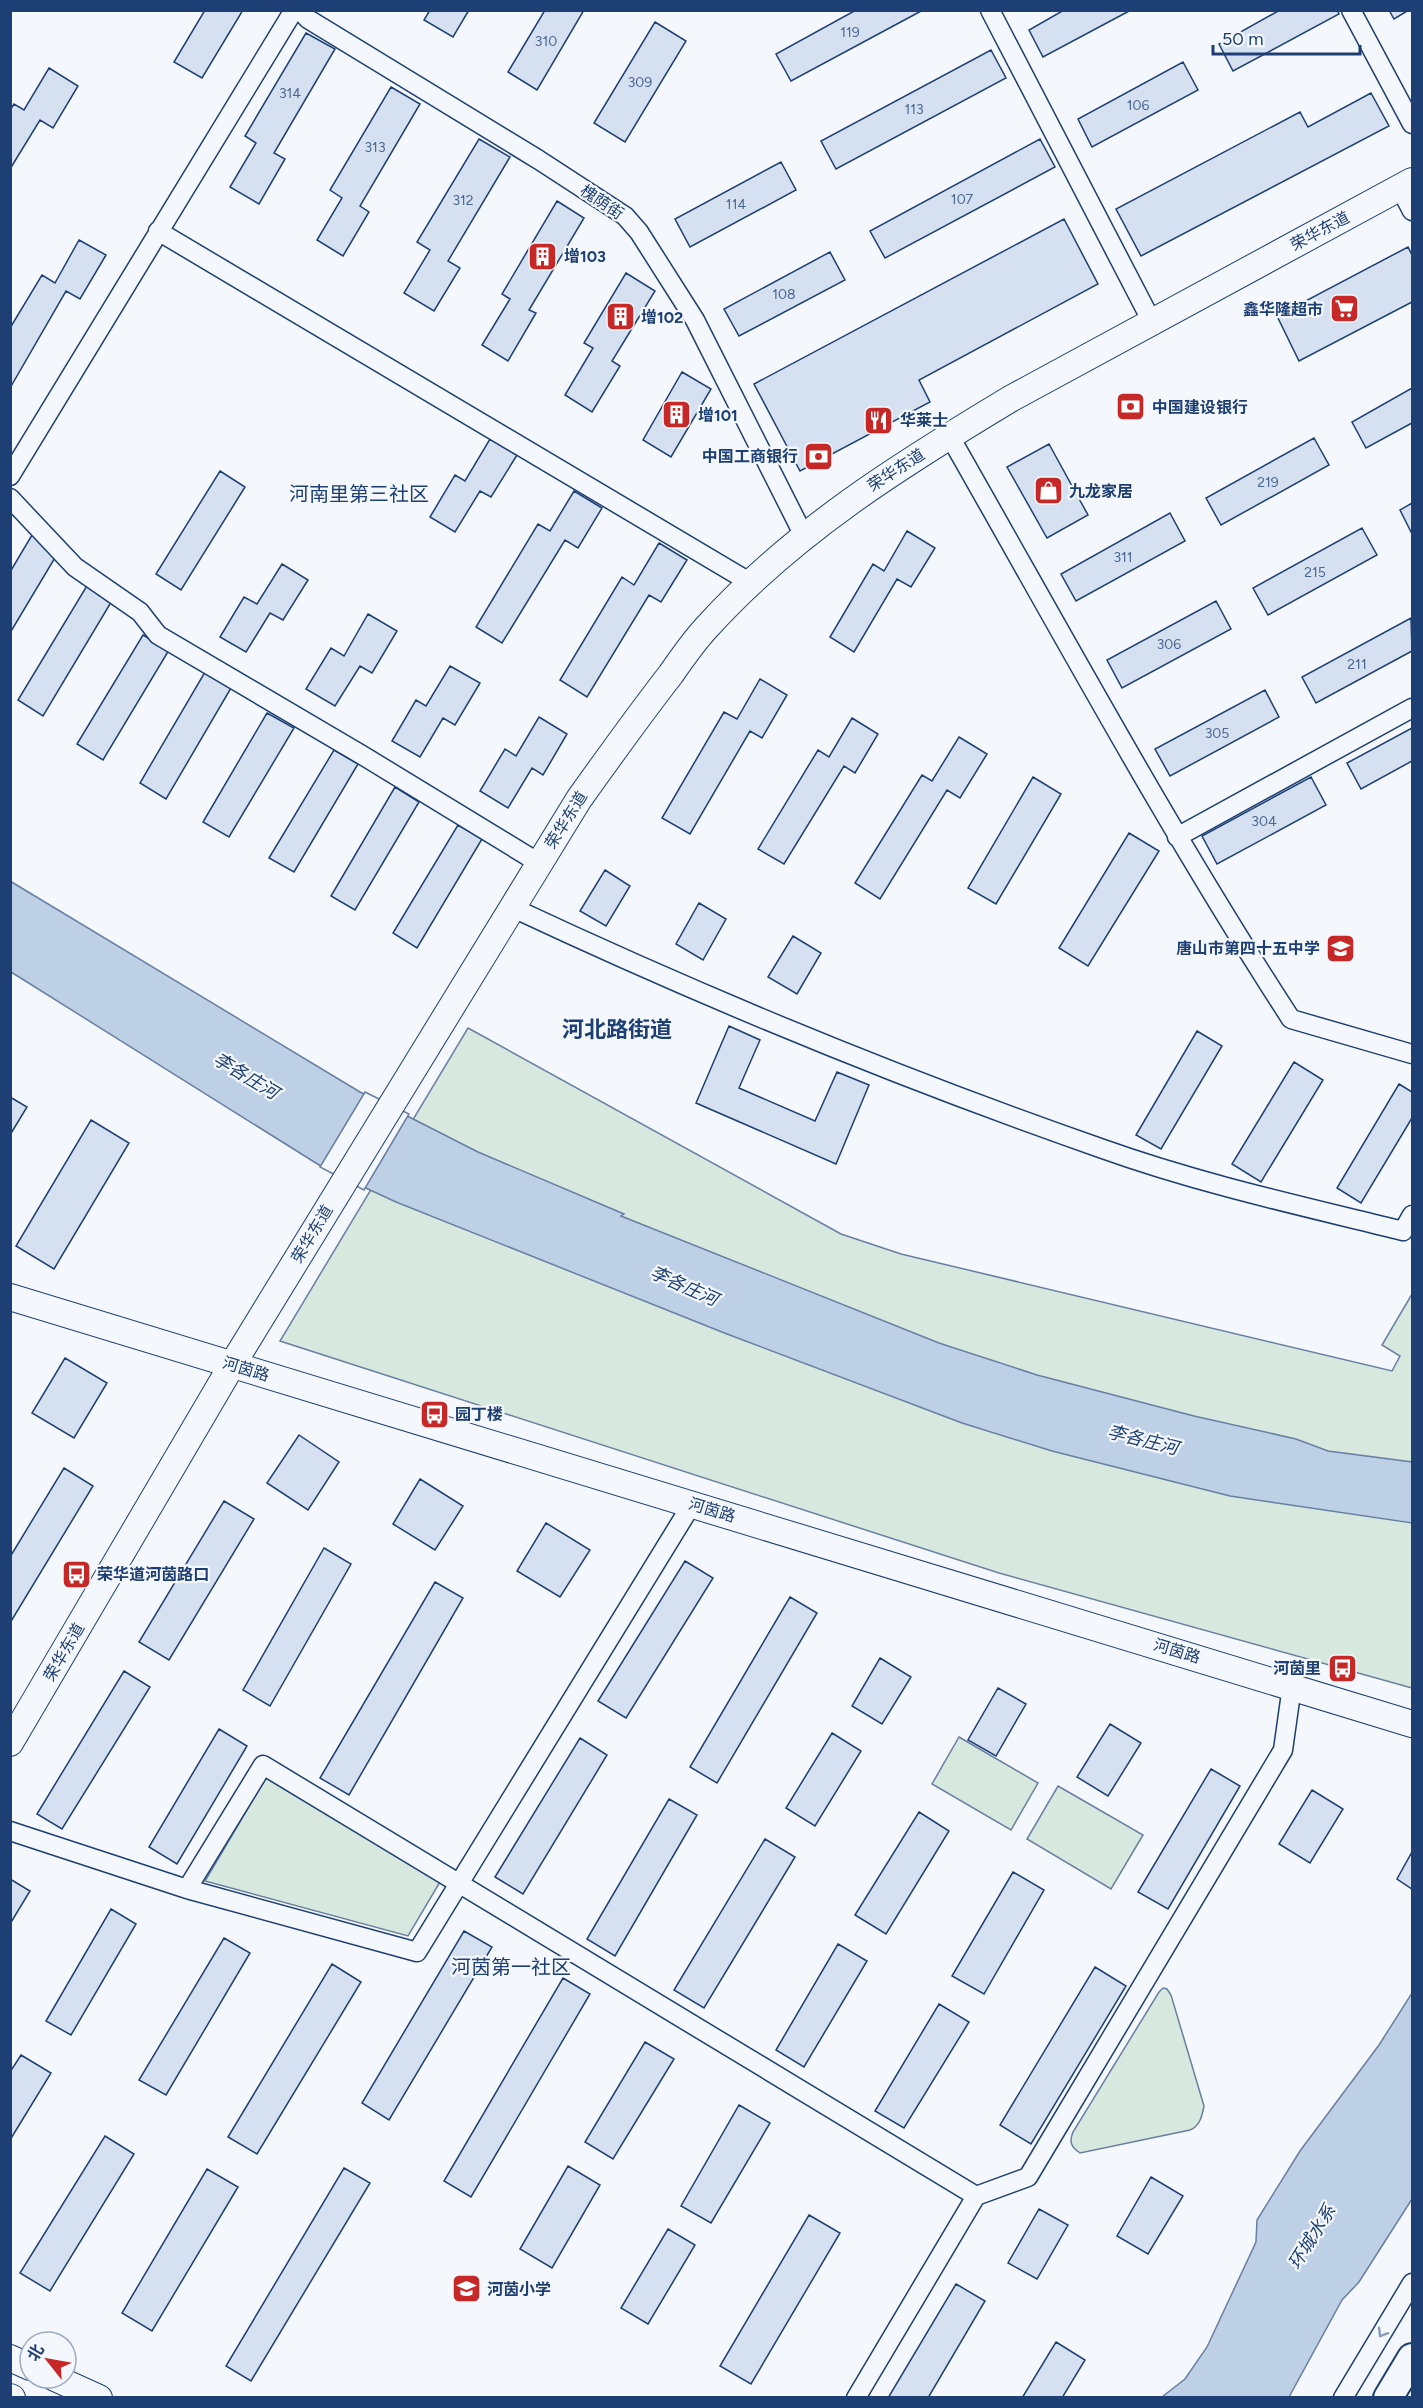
<svg xmlns="http://www.w3.org/2000/svg" width="1423" height="2408" font-family="Figtree,'Noto Sans SC',sans-serif">
	<style>
		.green { fill: #d7e8df; stroke: #687fa3; stroke-width: 1.5 }
		.water { fill: #bed0e5; stroke: #687fa3; stroke-width: 1.5 }
		.pier { fill: #f4f7fb; stroke: #687fa3; stroke-width: 1.5 }
		.building { fill: #d5e0f0; stroke: #1d3f73; stroke-width: 1.5 }
		.lines { fill: none; stroke-linecap: round; stroke-linejoin: round }
		.street-casing { stroke: #1d3f73; stroke-width: 21 }
		.secondary-casing { stroke: #1d3f73; stroke-width: 28 }
		.primary-casing { stroke: #1d3f73; stroke-width: 32 }
		.street { stroke: #f4f7fb; stroke-width: 18 }
		.secondary { stroke: #f4f7fb; stroke-width: 26 }
		.primary { stroke: #f4f7fb; stroke-width: 28 }
		.oneway { stroke: #889bb7 }
		.labels { text-anchor: middle; dominant-baseline: central; stroke-width: 4.5; stroke-linejoin: round; paint-order: stroke }
		.number-label { font-size: 14px; fill: #4b6792 }
		.street-label { font-size: 16px; fill: #1d3f73; stroke: #f4f7fb }
		.poi-label { font-size: 16px; font-weight: bold; fill: #1d3f73; stroke: #f4f7fb; text-anchor: start }
		.water-label { font-size: 18px; font-style: italic; fill: #1d3f73; stroke: #f4f7fb }
		.quarter-label { font-size: 20px; fill: #1d3f73; stroke: #f4f7fb }
		.district-label { font-size: 22px; font-weight: bold; fill: #1d3f73; stroke: #f4f7fb }
	</style>
	<rect width="100%" height="100%" fill="#f4f7fb"/>
	<path class="green" d="M468,1028L841,1234L901,1254L1392,1371L1400,1356L1382,1345L1412,1294V1688L999,1573L280,1341Z
		M959,1737L1038,1783L1011,1830L932,1784Z
		M266,1778L440,1882L408,1936L205,1881Z
		M1058,1786L1143,1835L1111,1889L1027,1839Z
		M1163,1988L1167,1989L1171,1995L1204,2106C1202,2116 1200,2126 1190,2130L1080,2153C1071,2147 1069,2142 1073,2132L1159,1992Z"/>
	<path class="water" d="M10,881L360,1092L478,1152L624,1214L621,1216L939,1343L1037,1375L1194,1416L1296,1439L1328,1451L1412,1462V1523L1230,1496L1052,1451L962,1423L727,1334L396,1202L327,1170L11,972Z
		M1412,1993V2199L1359,2282L1342,2300L1289,2397H1162L1185,2379L1207,2347L1256,2242L1257,2220L1300,2151L1379,2045Z"/>
	<path class="pier" d="M365,1092L409,1114L364,1190L320,1167Z"/>
	<path class="building" d="M205,10H243L202,78L174,62Z
		M430,10H469L453,37L424,20Z
		M545,10H584L537,90L508,72Z
		M856,10H923L791,81L776,54Z
		M1064,10H1131L1043,57L1029,30Z
		M1280,10H1337L1339,14L1233,71L1219,44Z
		M1389,10H1409L1394,19Z
		M655,22L686,41L625,142L594,123Z
		M306,33L335,49L274,153L285,159L259,204L230,187L256,143L245,136Z
		M991,50L1006,78L836,169L821,141Z
		M1183,62L1198,90L1092,147L1078,119Z
		M49,68L78,86L53,128L40,120L10,169V110L14,104L24,110Z
		M391,87L420,104L360,206L369,212L343,256L317,240L342,198L330,190Z
		M1371,93L1389,126L1141,256L1116,209L1300,112L1308,127Z
		M479,139L510,157L448,261L460,268L434,311L404,293L430,250L417,242Z
		M1040,139L1055,167L885,258L870,231Z
		M781,162L796,190L690,247L675,219Z
		M557,201L584,218L529,310L536,313L508,361L482,345L510,299L502,294Z
		M1064,219L1098,284L919,380L930,402L800,471L754,384Z
		M79,240L106,255L80,299L66,291L10,388V328L42,275L55,283Z
		M1408,247L1412,255V302L1299,361L1277,316Z
		M830,252L845,280L739,336L724,309Z
		M626,273L655,291L612,361L620,366L592,412L565,395L593,348L584,343Z
		M682,372L711,389L671,457L643,440Z
		M1412,388V423L1366,448L1352,422Z
		M1314,438L1329,465L1221,525L1206,498Z
		M490,439L517,455L491,497L480,491L455,532L430,517L455,475L465,481Z
		M1049,444L1088,515L1047,538L1007,467Z
		M220,471L245,487L181,590L156,574Z
		M574,491L602,508L578,548L565,540L502,643L476,627L538,524L550,531Z
		M1412,503V534L1400,510Z
		M1170,513L1185,541L1076,601L1061,574Z
		M1362,528L1377,555L1268,615L1253,588Z
		M907,531L935,548L911,587L897,579L854,652L830,637L873,564L884,571Z
		M32,535L59,551L10,633V572Z
		M659,543L687,560L661,602L649,595L587,697L560,680L622,577L634,585Z
		M282,564L308,580L283,620L270,613L246,652L220,637L244,597L257,604Z
		M88,584L113,599L43,716L18,700Z
		M1216,601L1231,629L1122,688L1107,660Z
		M368,614L397,631L372,673L360,666L335,706L306,689L331,648L344,656Z
		M1411,618L1412,651L1316,703L1302,677Z
		M143,635L169,650L103,760L77,744Z
		M450,666L480,683L455,725L443,718L420,757L392,741L416,700L426,706Z
		M205,672L231,688L166,799L140,783Z
		M760,679L787,695L762,738L750,731L690,834L662,818L724,712L737,719Z
		M1265,690L1279,717L1170,776L1155,749Z
		M267,713L294,728L229,837L203,822Z
		M539,717L567,734L543,775L532,768L508,808L480,791L505,749L516,756Z
		M852,718L878,734L855,773L844,766L784,864L758,849L818,750L829,757Z
		M1412,728V761L1361,789L1347,763Z
		M959,737L987,754L960,798L947,790L880,899L855,883L922,775L932,781Z
		M334,750L358,764L294,872L269,858Z
		M1033,777L1061,794L996,904L968,888Z
		M1311,777L1326,805L1217,864L1202,836Z
		M395,787L419,802L355,910L331,896Z
		M458,825L482,839L417,948L393,933Z
		M1129,833L1159,851L1088,966L1059,948Z
		M605,870L630,886L606,926L580,911Z
		M699,903L726,919L703,960L676,944Z
		M793,936L821,953L797,994L768,977Z
		M729,1026L760,1040L739,1088L815,1121L837,1072L869,1085L836,1164L696,1103Z
		M1197,1031L1222,1046L1161,1149L1136,1135Z
		M1294,1062L1323,1080L1261,1182L1232,1164Z
		M1399,1084L1412,1092V1118L1361,1203L1337,1188Z
		M10,1097L27,1107L10,1135Z
		M91,1120L129,1143L54,1269L16,1246Z
		M65,1358L107,1383L74,1438L32,1413Z
		M299,1435L339,1462L308,1510L267,1483Z
		M64,1468L93,1486L10,1623V1557Z
		M420,1479L463,1506L435,1550L393,1524Z
		M224,1501L254,1519L169,1660L139,1642Z
		M546,1523L590,1550L560,1597L517,1571Z
		M324,1548L351,1564L270,1706L243,1690Z
		M685,1561L713,1578L626,1718L598,1701Z
		M435,1582L463,1598L349,1795L320,1778Z
		M790,1597L817,1613L717,1783L690,1767Z
		M880,1658L911,1677L882,1724L852,1706Z
		M124,1671L150,1687L62,1829L37,1814Z
		M998,1688L1026,1704L996,1756L968,1740Z
		M1110,1724L1141,1743L1108,1796L1077,1777Z
		M219,1729L247,1746L177,1864L149,1847Z
		M832,1733L861,1751L815,1826L786,1808Z
		M580,1738L607,1755L523,1894L495,1877Z
		M1211,1769L1240,1786L1168,1909L1138,1892Z
		M1312,1790L1343,1809L1310,1863L1279,1844Z
		M669,1799L697,1815L615,1956L587,1939Z
		M919,1812L949,1831L886,1934L855,1915Z
		M765,1839L795,1857L704,2008L674,1990Z
		M1412,1852V1889L1397,1879Z
		M1013,1872L1044,1890L984,1994L952,1976Z
		M10,1879L30,1891L10,1924Z
		M111,1909L136,1924L71,2035L46,2021Z
		M464,1931L492,1947L389,2120L362,2103Z
		M224,1938L250,1953L166,2095L139,2080Z
		M838,1944L867,1961L804,2067L776,2050Z
		M332,1964L361,1982L257,2154L228,2137Z
		M1095,1967L1126,1986L1031,2144L1000,2125Z
		M563,1978L590,1994L471,2197L444,2181Z
		M939,2004L969,2022L904,2128L875,2111Z
		M645,2042L674,2059L613,2159L585,2142Z
		M21,2055L51,2073L10,2140V2072Z
		M739,2105L770,2123L711,2223L681,2206Z
		M105,2136L134,2154L50,2291L20,2273Z
		M568,2166L600,2185L552,2268L520,2249Z
		M344,2168L370,2183L251,2381L226,2366Z
		M207,2169L238,2187L152,2331L122,2313Z
		M1151,2177L1183,2196L1148,2254L1117,2236Z
		M1039,2209L1068,2225L1037,2279L1008,2263Z
		M809,2215L840,2233L751,2384L720,2366Z
		M668,2229L695,2245L648,2324L621,2308Z
		M956,2284L985,2301L928,2398H888Z
		M1056,2342L1085,2360L1062,2398H1022Z"/>
	<g class="lines">
		<defs>
			<path id="street" d="M300,10L308,19L539,160L625,216L639,232L695,320L804,536
				M990,10L1152,322
				M1351,10L1412,124
				M1400,188L1412,211
				M158,231L751,583
				M949,435C1061,631 1168,830 1291,1019L1412,1054
				M10,476L294,10
				M10,498L75,567L140,612L158,635L362,755L539,863
				M1177,837L1412,708
				M511,907C705,998 902,1079 1103,1149C1201,1184 1302,1206 1403,1231L1412,1215
				M10,1831L187,1889L417,1952L692,1504
				M187,1889L263,1765L976,2196L1028,2177L1283,1750L1292,1686
				M856,2398L976,2196
				M1343,2398L1412,2283"/>
			<path id="secondary" d="M10,1297L1412,1724
				M10,1743L232,1365L579,799C609,757 639,715 671,674C682,658 694,641 707,627C793,532 902,464 1012,398L1412,181
				M10,2358L30,2367
				M55,2378L99,2398
				M10,2397L12,2398"/>
			<path id="primary" d="M1388,2398L1412,2358"/>
		</defs>
		<use href="#street" class="street-casing"/>
		<use href="#secondary" class="secondary-casing"/>
		<use href="#primary" class="primary-casing"/>
		<use href="#street" class="street"/>
		<use href="#secondary" class="secondary"/>
		<use href="#primary" class="primary"/>
	</g>
	<defs><path id="oneway-chevron" d="M-2-3.5L2.5 0L-2 3.5" fill="none" stroke-width="1.6" stroke-linecap="round" stroke-linejoin="round" transform="scale(1.5)"/></defs>
	<use class="oneway" href="#oneway-chevron" transform="translate(1382 2333) rotate(121)"/>
	<defs>
		<symbol id="building-square" viewBox="-11 -11 22 22"><rect x="-9" y="-9" width="18" height="18" rx="4" fill="#c62828" stroke="#f4f7fb"/><path d="M-4-6H4V6H1V3H-1V6H-4ZM-2.5-4.3h1.7v1.8h-1.7ZM.8-4.3h1.7v1.8H.8ZM-2.5-1h1.7V.8h-1.7ZM.8-1h1.7V.8H.8Z" fill="#fff"/></symbol>
		<symbol id="supermarket-square" viewBox="-11 -11 22 22"><rect x="-9" y="-9" width="18" height="18" rx="4" fill="#c62828" stroke="#f4f7fb"/><path d="M-6-5.5h2.5l.6 2H6L4.5 2H-2.5L-4.4-4H-6ZM-1.5 3.2a1.3 1.3 0 1 0 .1 0ZM3 3.2a1.3 1.3 0 1 0 .1 0Z" fill="#fff"/></symbol>
		<symbol id="bank-square" viewBox="-11 -11 22 22"><rect x="-9" y="-9" width="18" height="18" rx="4" fill="#c62828" stroke="#f4f7fb"/><path d="M-6-4H6V4H-6ZM0-2.3a2.3 2.3 0 1 0 0 4.6a2.3 2.3 0 1 0 0-4.6Z" fill="#fff"/></symbol>
		<symbol id="restaurant-square" viewBox="-11 -11 22 22"><rect x="-9" y="-9" width="18" height="18" rx="4" fill="#c62828" stroke="#f4f7fb"/><path d="M-5-6h1v4h1v-4h1v4h1v-4h1v5L-1.5 .5V6h-2V.5L-5-1ZM5-6V6H3V1.5H1.5Q1.5-4 5-6Z" fill="#fff"/></symbol>
		<symbol id="shop-square" viewBox="-11 -11 22 22"><rect x="-9" y="-9" width="18" height="18" rx="4" fill="#c62828" stroke="#f4f7fb"/><path d="M-5-2.5h2.3a2.7 3.5 0 0 1 5.4 0H5L5.5 6h-11ZM-1.5-2.5h3a1.5 2.3 0 0 0-3 0Z" fill="#fff"/></symbol>
		<symbol id="school-square" viewBox="-11 -11 22 22"><rect x="-9" y="-9" width="18" height="18" rx="4" fill="#c62828" stroke="#f4f7fb"/><path d="M0-5L7-2L0 1L-7-2ZM-4 1L0 2.5L4 1V4Q0 6-4 4Z" fill="#fff"/></symbol>
		<symbol id="bus-square" viewBox="-11 -11 22 22"><rect x="-9" y="-9" width="18" height="18" rx="4" fill="#c62828" stroke="#f4f7fb"/><path d="M-5-6H5V4H4V6H2V4H-2V6H-4V4H-5ZM-3.5-4V0h7V-4ZM-3.5 1.2v1.5H-2V1.2ZM2 1.2v1.5H3.5V1.2Z" fill="#fff"/></symbol>
	</defs>
	<g fill-rule="evenodd">
		<use href="#building-square" x="526" y="240" width="33" height="33"/>
		<use href="#supermarket-square" x="1328" y="292" width="33" height="33"/>
		<use href="#building-square" x="604" y="300" width="33" height="33"/>
		<use href="#bank-square" x="1114" y="390" width="33" height="33"/>
		<use href="#building-square" x="660" y="398" width="33" height="33"/>
		<use href="#restaurant-square" x="862" y="404" width="33" height="33"/>
		<use href="#bank-square" x="802" y="440" width="33" height="33"/>
		<use href="#shop-square" x="1032" y="474" width="33" height="33"/>
		<use href="#school-square" x="1324" y="932" width="33" height="33"/>
		<use href="#bus-square" x="418" y="1398" width="33" height="33"/>
		<use href="#bus-square" x="60" y="1558" width="33" height="33"/>
		<use href="#bus-square" x="1326" y="1652" width="33" height="33"/>
		<use href="#school-square" x="450" y="2272" width="33" height="33"/>
	</g>
	<g class="labels">
		<g class="number-label">
			<text x="850" y="32">119</text>
			<text x="546" y="41">310</text>
			<text x="640" y="82">309</text>
			<text x="290" y="93">314</text>
			<text x="1138" y="105">106</text>
			<text x="914" y="109">113</text>
			<text x="375" y="147">313</text>
			<text x="962" y="199">107</text>
			<text x="463" y="200">312</text>
			<text x="736" y="204">114</text>
			<text x="784" y="294">108</text>
			<text x="1268" y="482">219</text>
			<text x="1123" y="557">311</text>
			<text x="1315" y="572">215</text>
			<text x="1169" y="644">306</text>
			<text x="1357" y="664">211</text>
			<text x="1217" y="733">305</text>
			<text x="1264" y="821">304</text>
		</g>
		<g class="street-label">
			<text transform="translate(602 202) rotate(34)">槐荫街</text>
			<text transform="translate(1320 231) rotate(-28)">荣华东道</text>
			<text transform="translate(896 470) rotate(-33)">荣华东道</text>
			<text transform="translate(566 820) rotate(-58)">荣华东道</text>
			<text transform="translate(312 1234) rotate(-59)">荣华东道</text>
			<text transform="translate(246 1369) rotate(17)">河茵路</text>
			<text transform="translate(712 1510) rotate(17)">河茵路</text>
			<text transform="translate(1177 1651) rotate(17)">河茵路</text>
			<text transform="translate(64 1652) rotate(-60)">荣华东道</text>
		</g>
		<g class="poi-label">
			<text x="564" y="256">增103</text>
			<text x="1323" y="309" text-anchor="end">鑫华隆超市</text>
			<text x="641" y="317">增102</text>
			<text x="1152" y="407">中国建设银行</text>
			<text x="698" y="415">增101</text>
			<text x="900" y="420">华莱士</text>
			<text x="798" y="456" text-anchor="end">中国工商银行</text>
			<text x="1069" y="491">九龙家居</text>
			<text x="1320" y="948" text-anchor="end">唐山市第四十五中学</text>
			<text x="455" y="1414">园丁楼</text>
			<text x="97" y="1574">荣华道河茵路口</text>
			<text x="1321" y="1668" text-anchor="end">河茵里</text>
			<text x="487" y="2289">河茵小学</text>
		</g>
		<g class="water-label">
			<text transform="translate(246 1076) rotate(31)">李各庄河</text>
			<text transform="translate(684 1286) rotate(24)">李各庄河</text>
			<text transform="translate(1143 1440) rotate(14)">李各庄河</text>
			<text transform="translate(1312 2237) rotate(-58)">环城水系</text>
		</g>
		<g class="quarter-label">
			<text x="359" y="494">河南里第三社区</text>
			<text x="511" y="1967">河茵第一社区</text>
		</g>
		<g class="district-label">
			<text x="617" y="1029">河北路街道</text>
		</g>
	</g>
	<rect width="1423" height="2408" fill="none" stroke="#1d3f73" stroke-width="24"/>
	<g transform="translate(48 2360) rotate(301)"><circle r="28" fill="#f4f7fb" stroke="#9eadc5" stroke-width="1.5"/>
	<path d="M0-4.5L10 22L0 15L-10 22Z" fill="#c62828"/>
	<text y="-9" font-size="16" font-weight="bold" text-anchor="middle" fill="#1d3f73">北</text>
	</g>
	<path d="M1213 45v9h147v-9" fill="none" stroke="#1d3f73" stroke-width="3"/>
	<text x="1222" y="45" font-size="18" fill="#1d3f73" stroke="#f4f7fb" stroke-width="4.5" paint-order="stroke">50 m</text>
</svg>
